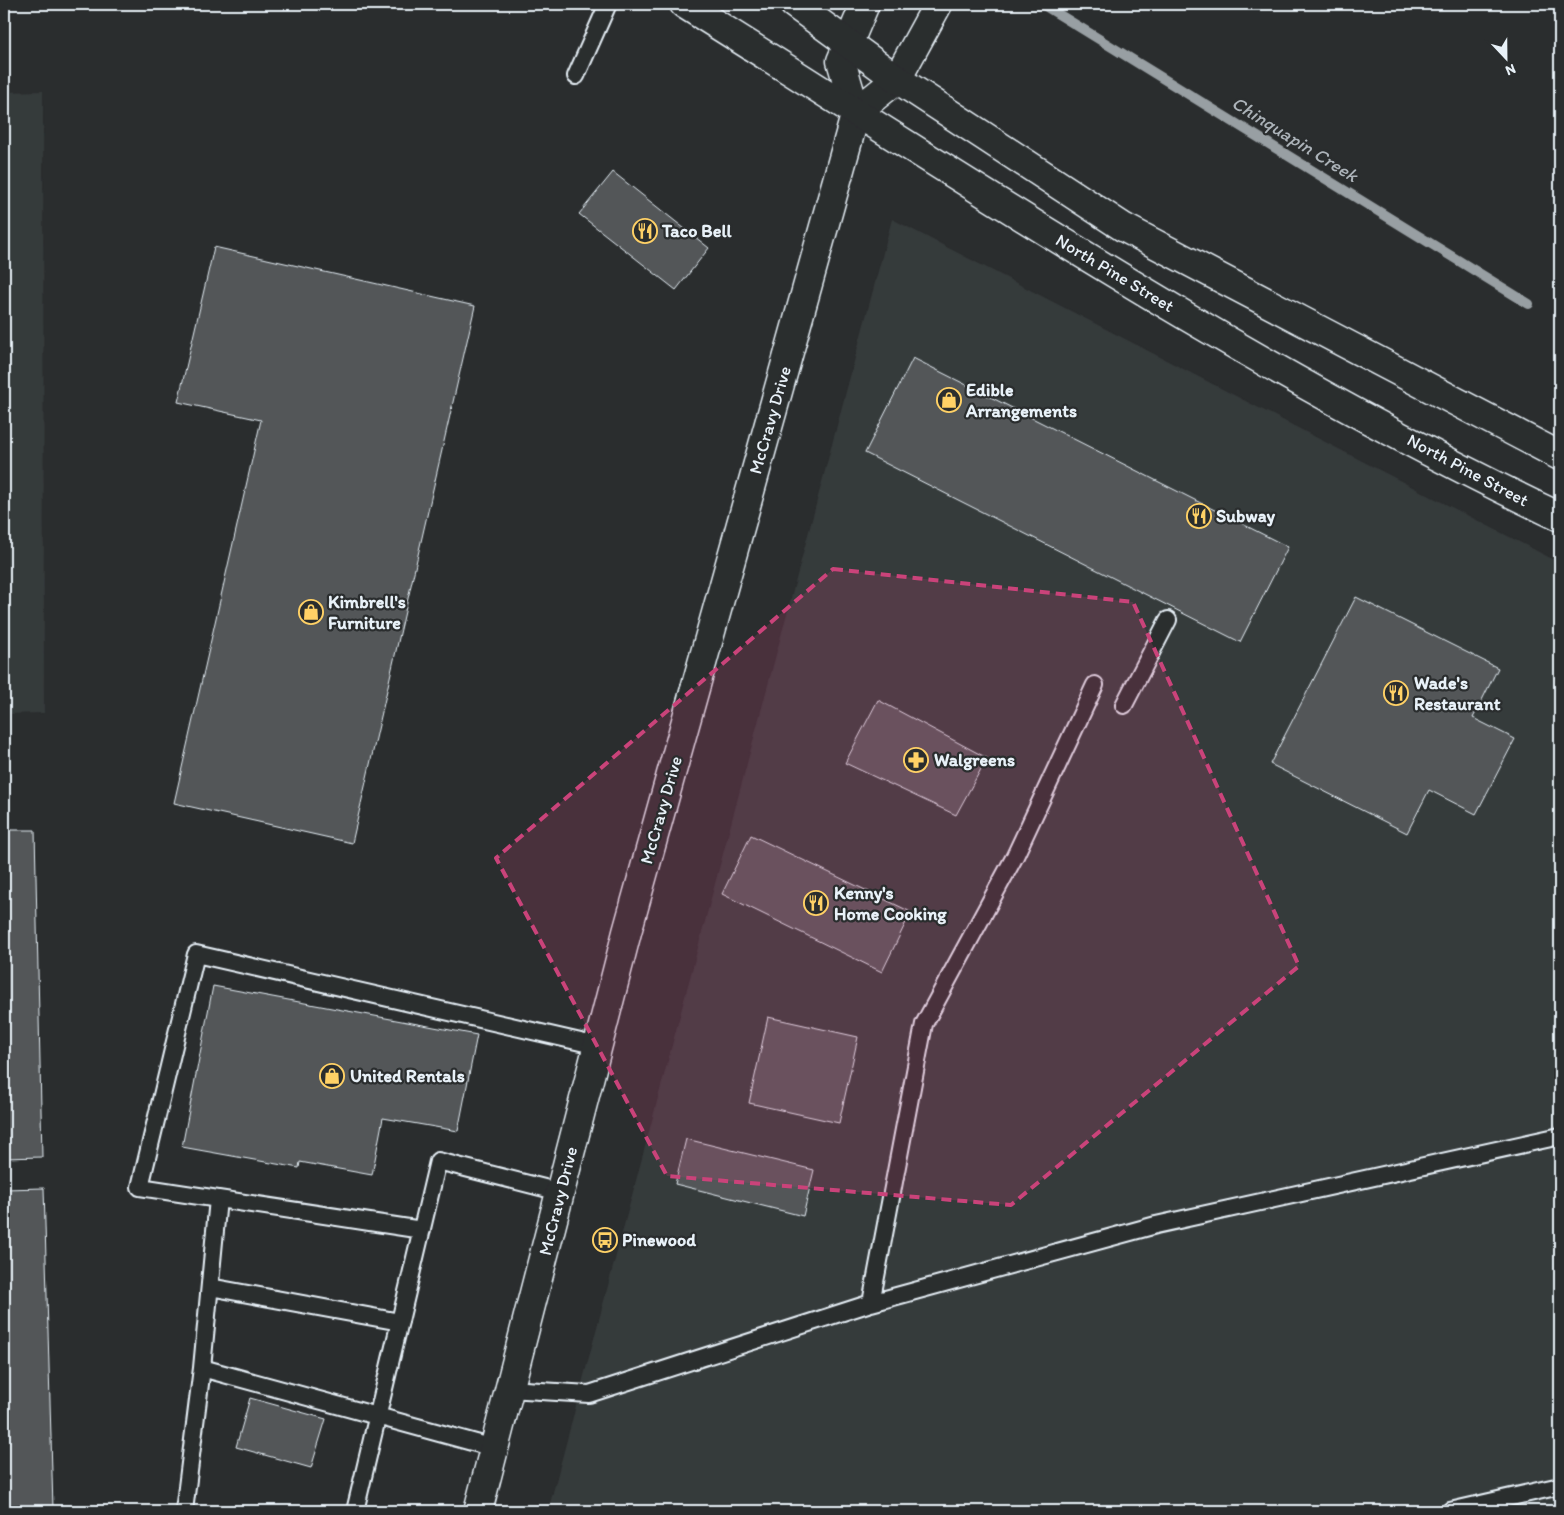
<svg xmlns="http://www.w3.org/2000/svg" width="1564" height="1515" font-family="Itim,sans-serif">
	<style>
		.built { fill: #363a3b }
		.lines { fill: none; stroke-linecap: round; stroke-linejoin: round }
		.stream { stroke: #989fa3; stroke-width: 10 }
		.building { fill: #535759; stroke: #e8f1f8 }
		.service-casing { stroke: #e8f1f8; stroke-width: 20 }
		.tertiary-casing { stroke: #e8f1f8; stroke-width: 31 }
		.trunk-casing { stroke: #e8f1f8; stroke-width: 31 }
		.service { stroke: #2a2d2e; stroke-width: 16 }
		.tertiary { stroke: #2a2d2e; stroke-width: 28 }
		.trunk { stroke: #2a2d2e; stroke-width: 28 }
		.marked { fill: #ca437a; fill-opacity: 0.2; stroke: #ca437a; stroke-width: 4; stroke-dasharray: 10 6; stroke-linejoin: round }
		.labels { text-anchor: middle; dominant-baseline: central; stroke-width: 4.5; stroke-linejoin: round; paint-order: stroke }
		.poi-label { font-size: 18px; font-weight: bold; fill: #e8f1f8; stroke: #2a2d2e; text-anchor: start }
		.street-label { font-size: 18px; fill: #e8f1f8; stroke: #2a2d2e }
		.water-label { font-size: 19px; font-style: italic; fill: #acb3b9; stroke: #2a2d2e }
	</style>
	<rect width="100%" height="100%" fill="#2a2d2e"/>
	<filter id="ink" filterUnits="userSpaceOnUse"><feTurbulence type="fractalNoise" baseFrequency=".02" numOctaves="2"/><feDisplacementMap in="SourceGraphic" scale="10" xChannelSelector="R" yChannelSelector="G"/><feConvolveMatrix kernelMatrix="1 2 1 2 8 2 1 2 1" color-interpolation-filters="sRGB"/></filter>
	<g filter="url(#ink)">
		<path class="built" d="M43,91L44,713L4,714V92Z
			M892,219L1560,563V1511H548Z"/>
		<g class="lines">
			<path class="stream" d="M1042,4L1529,304"/>
		</g>
		<path class="building" d="M613,172L709,248L676,290L579,214Z
			M214,247L475,306L352,843L174,803L261,420L178,402Z
			M913,358L1288,547L1240,642L865,453Z
			M1356,597L1498,668L1473,718L1515,739L1476,814L1429,790L1407,833L1270,764Z
			M878,700L987,758L956,815L845,763Z
			M4,830H35L42,1157L4,1158Z
			M751,835L911,912L882,972L722,894Z
			M213,986L477,1035L458,1131L383,1118L372,1175L300,1162L299,1168L182,1147Z
			M768,1017L858,1037L839,1123L749,1103Z
			M686,1139L814,1170L803,1216L675,1184Z
			M44,1188L53,1509L4,1511V1189Z
			M250,1398L326,1419L311,1468L236,1447Z"/>
		<g class="lines">
			<defs>
				<path id="service" d="M576,76L608,4
					M1124,705L1168,620
					M422,1230L140,1187L196,954L598,1046
					M210,1287L400,1322
					M871,1303L924,1024L1015,856L1095,685
					M202,1368L494,1448
					M509,1389L589,1394L871,1303L1156,1225L1560,1136
					M184,1511L202,1368L218,1199
					M355,1511L438,1161L560,1192
					M1450,1511L1560,1486"/>
				<path id="tertiary" d="M856,112L897,79L938,4
					M856,112L841,61L865,4
					M478,1511L627,932L856,112"/>
				<path id="trunk" d="M684,4C970,183 1254,372 1560,517
					M794,4L897,79L1123,227L1560,456"/>
			</defs>
			<use href="#service" class="service-casing"/>
			<use href="#tertiary" class="tertiary-casing"/>
			<use href="#trunk" class="trunk-casing"/>
			<use href="#service" class="service"/>
			<use href="#tertiary" class="tertiary"/>
			<use href="#trunk" class="trunk"/>
		</g>
	</g>
	<path class="marked" d="M833,569L1133,602L1299,966L1011,1205L667,1176L496,858Z"/>
	<defs>
		<symbol id="restaurant-ring" viewBox="-11 -11 22 22"><circle r="9.5" fill="#2a2d2e" stroke="#ffd166" stroke-width="1.5"/><path d="M-5-6h1v4h1v-4h1v4h1v-4h1v5L-1.5 .5V6h-2V.5L-5-1ZM5-6V6H3V1.5H1.5Q1.5-4 5-6Z" fill="#ffd166"/></symbol>
		<symbol id="shop-ring" viewBox="-11 -11 22 22"><circle r="9.5" fill="#2a2d2e" stroke="#ffd166" stroke-width="1.5"/><path d="M-5-2.5h2.3a2.7 3.5 0 0 1 5.4 0H5L5.5 6h-11ZM-1.5-2.5h3a1.5 2.3 0 0 0-3 0Z" fill="#ffd166"/></symbol>
		<symbol id="pharmacy-ring" viewBox="-11 -11 22 22"><circle r="9.5" fill="#2a2d2e" stroke="#ffd166" stroke-width="1.5"/><path d="M-2-6h4v4h4v4h-4v4h-4v-4h-4v-4h4Z" fill="#ffd166"/></symbol>
		<symbol id="bus-ring" viewBox="-11 -11 22 22"><circle r="9.5" fill="#2a2d2e" stroke="#ffd166" stroke-width="1.5"/><path d="M-5-6H5V4H4V6H2V4H-2V6H-4V4H-5ZM-3.5-4V0h7V-4ZM-3.5 1.2v1.5H-2V1.2ZM2 1.2v1.5H3.5V1.2Z" fill="#ffd166"/></symbol>
	</defs>
	<g fill-rule="evenodd">
		<use href="#restaurant-ring" x="631" y="217" width="28" height="28"/>
		<use href="#shop-ring" x="935" y="386" width="28" height="28"/>
		<use href="#restaurant-ring" x="1185" y="502" width="28" height="28"/>
		<use href="#shop-ring" x="297" y="598" width="28" height="28"/>
		<use href="#restaurant-ring" x="1382" y="679" width="28" height="28"/>
		<use href="#pharmacy-ring" x="902" y="746" width="28" height="28"/>
		<use href="#restaurant-ring" x="802" y="889" width="28" height="28"/>
		<use href="#shop-ring" x="318" y="1062" width="28" height="28"/>
		<use href="#bus-ring" x="591" y="1226" width="28" height="28"/>
	</g>
	<g class="labels">
		<g class="poi-label">
			<text x="662" y="231">Taco Bell</text>
			<text x="966" y="390">Edible<tspan x="966" dy="21">Arrangements</tspan></text>
			<text x="1216" y="516">Subway</text>
			<text x="328" y="602">Kimbrell's<tspan x="328" dy="21">Furniture</tspan></text>
			<text x="1414" y="683">Wade's<tspan x="1414" dy="21">Restaurant</tspan></text>
			<text x="934" y="760">Walgreens</text>
			<text x="834" y="893">Kenny's<tspan x="834" dy="21">Home Cooking</tspan></text>
			<text x="350" y="1076">United Rentals</text>
			<text x="622" y="1240">Pinewood</text>
		</g>
		<g class="street-label">
			<text transform="translate(1115 273) rotate(31)">North Pine Street</text>
			<text transform="translate(770 420) rotate(-74)">McCravy Drive</text>
			<text transform="translate(1468 470) rotate(28)">North Pine Street</text>
			<text transform="translate(661 810) rotate(-74)">McCravy Drive</text>
			<text transform="translate(558 1201) rotate(-76)">McCravy Drive</text>
		</g>
		<g class="water-label">
			<text transform="translate(1295 139) rotate(32)">Chinquapin Creek</text>
		</g>
	</g>
	<rect width="1564" height="1515" fill="none" stroke="#2a2d2e" stroke-width="20"/>
	<rect x="10" y="10" width="1544" height="1495" fill="none" stroke="#e8f1f8" stroke-width="2" filter="url(#ink)"/>
	<g transform="translate(1506 58) rotate(158)" stroke="#2a2d2e" stroke-width="4" paint-order="stroke">
	<path d="M0-4L9 19L0 12L-9 19Z" fill="#e8f1f8"/>
	<text y="-8" font-size="14" font-weight="bold" text-anchor="middle" fill="#e8f1f8">N</text>
	</g>
</svg>
